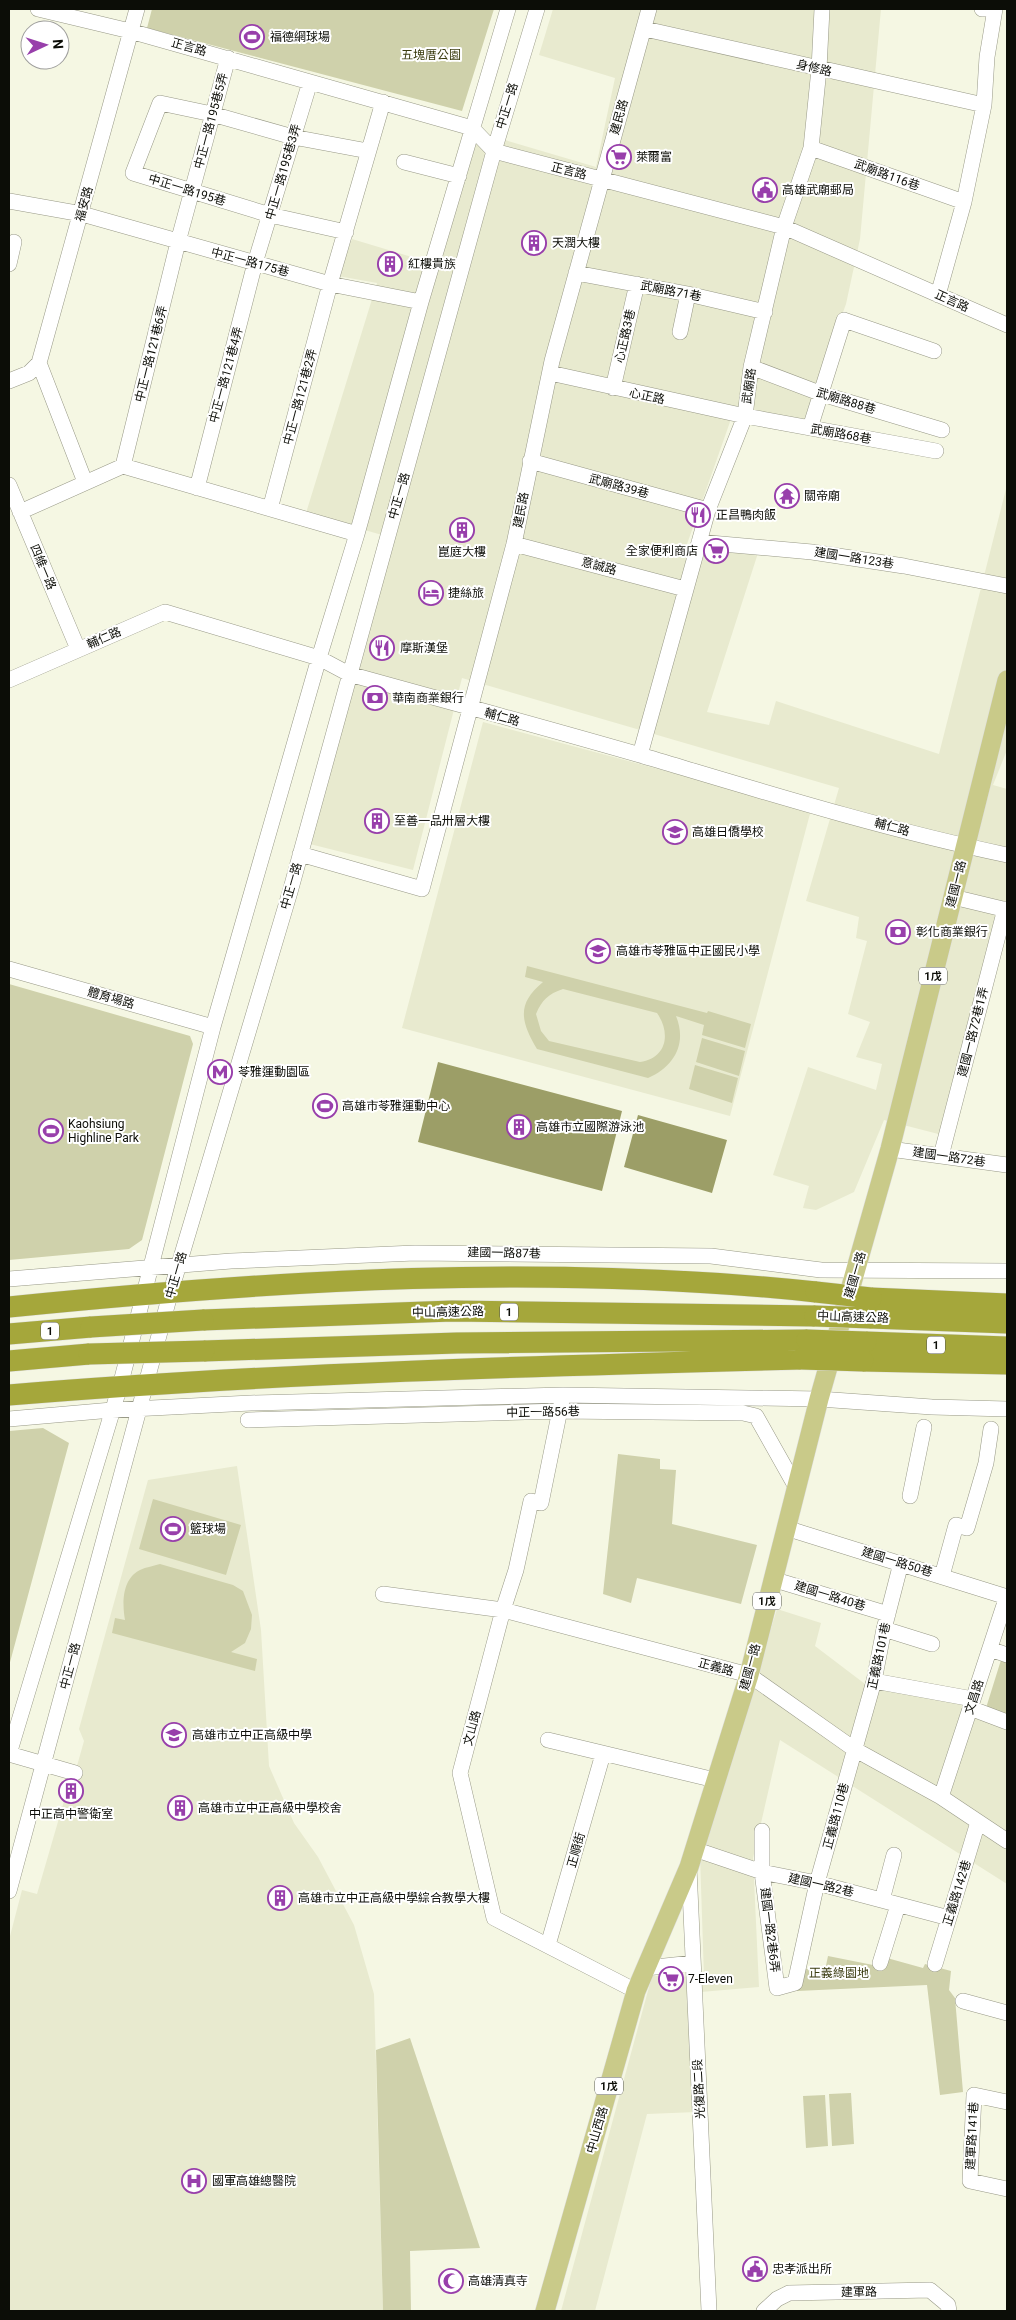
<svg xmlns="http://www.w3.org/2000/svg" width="1016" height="2320" font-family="Roboto,'Noto Sans TC',sans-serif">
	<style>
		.built { fill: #e8eacf }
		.green { fill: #cfd1ab; fill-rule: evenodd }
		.water { fill: #9c9e67 }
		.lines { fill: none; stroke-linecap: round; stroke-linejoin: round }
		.minor-casing { stroke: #989987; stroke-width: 16 }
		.major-casing { stroke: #dddddc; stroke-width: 20 }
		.highway-casing { stroke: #dddddc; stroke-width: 22 }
		.minor { stroke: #fff; stroke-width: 15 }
		.major { stroke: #c9ca89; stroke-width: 19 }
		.highway { stroke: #a5a73b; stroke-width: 21 }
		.highway-bridge-casing { stroke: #dddddc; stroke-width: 22; stroke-linecap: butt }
		.highway-bridge { stroke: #a5a73b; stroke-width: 21 }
		.labels { text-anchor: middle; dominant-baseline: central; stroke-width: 4; stroke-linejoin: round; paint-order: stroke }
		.shield { fill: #fff; stroke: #555651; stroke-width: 1 }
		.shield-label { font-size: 11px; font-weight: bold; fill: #0c0d07 }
		.poi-label { font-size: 12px; fill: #0c0d07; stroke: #fff; text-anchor: start }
		.street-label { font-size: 12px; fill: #0c0d07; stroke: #fff }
		.park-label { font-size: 12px; fill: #3a3b0f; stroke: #fff }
	</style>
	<rect width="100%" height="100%" fill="#f5f7e3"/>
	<path class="built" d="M553,9H881L860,239L846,304L800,431L731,419L686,547L758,553L707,712L769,725L776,701L939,754L1007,485V750L993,785L1007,789V924L950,1137L884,1120L854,1192L816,1210L803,1208L809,1186L773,1175L808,1067L876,1090L882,1064L856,1057L870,1022L848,1014L867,941L856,938L859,917L806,901L839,788L462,678L413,870L298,841L382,535L306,513L377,283L338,276L352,239L425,261L464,128L596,167L615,78L539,55Z
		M483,722L811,810L730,1116L402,1028Z
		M237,1466L261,1630L269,1766L294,1823L318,1857L354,1925L374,1994L383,2311H9V1940L22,1890L37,1894L64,1801L68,1798L84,1741L79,1729L148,1480Z
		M777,1609L821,1623L815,1646L865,1684L869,1672L969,1691L964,1710L1007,1727V1884L780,1740L753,1858L759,1987L689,1993L696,2112L647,2114L595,2311H561L652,1976L704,1977L700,1856Z"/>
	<path class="green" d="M152,9H494L462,111L147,28Z
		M527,966L707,1013L708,1011L751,1024L745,1048L702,1035L704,1025L676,1016C687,1043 675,1066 648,1078L537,1049C521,1022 516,1004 543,982L525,977ZM563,989L657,1013C671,1033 667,1058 640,1062L549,1041L541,1031L536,1014C542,1000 548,994 563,989Z
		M9,984L190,1036L193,1044L142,1240L129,1249L9,1260Z
		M702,1038L745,1051L739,1076L696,1062Z
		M695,1065L738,1078L732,1103L689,1089Z
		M43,1428L69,1443L9,1666V1431Z
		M618,1454L660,1459V1469L676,1470L672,1524L757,1545L741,1604L637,1578L631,1603L603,1594Z
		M153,1499L241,1525L226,1575L139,1549Z
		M160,1564L233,1585L243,1591L252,1615L251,1629L245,1643L231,1652L257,1659L255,1671L112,1633L115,1618L125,1620C122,1603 122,1579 140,1570C146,1567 154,1566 160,1564Z
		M1001,1660L1007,1662V1717L986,1708Z
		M828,1956L883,1967L887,1958L923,1968L925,1964L951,1971L949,1990L955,1998L963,2092L940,2095L927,1985L797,1991L804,1968L824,1975Z
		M410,2038L480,2248L410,2251L411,2311H383L376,2050Z
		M851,2093L854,2144L832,2146L829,2094Z
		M825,2095L828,2146L806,2148L803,2096Z"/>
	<path class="water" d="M438,1062L622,1111L602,1191L418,1142Z
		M638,1115L727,1140L712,1193L624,1167Z"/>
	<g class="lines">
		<defs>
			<path id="minor" d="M38,9L130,31L472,128L494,151L784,227L1007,325
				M645,29L984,105
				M811,148L964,202
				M404,162L459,176
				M9,201L82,214L330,284L421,302
				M346,232L270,215L133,173L160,103L212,114L293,137L368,151
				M9,264L14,242
				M576,273L688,294L765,312
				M938,295L964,202L984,105L987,57L995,9H982
				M680,332L688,294
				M39,363L85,482
				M751,367L822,394L942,430
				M550,373L745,416L936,451
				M9,381L29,373L39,363L137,9
				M613,388L637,284
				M810,428L844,320L934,351
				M530,461L708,510
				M123,466L178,242L228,58
				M9,485L78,649
				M197,488L255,263L310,82
				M270,509L330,284L383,102
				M20,512L123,466L357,534
				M699,542L812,552L904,566L1007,586
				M514,544L685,589
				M9,680L165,612L319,658L349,674C446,701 543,727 640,755C761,791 883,829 1007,855
				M640,755L708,510L745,416L751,367L784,227L811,148L819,69L822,9
				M300,854L422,889L514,544L552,361L649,9
				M953,897L1007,910
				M9,969L213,1027
				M890,1149L1007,1165
				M941,1156L1005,909
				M9,1279L231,1261L415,1253L711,1256L821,1270L1007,1271
				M563,1395L541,1503L531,1501L516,1570L503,1610L460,1773L494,1918L636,1991
				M9,1419L112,1410L251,1403L563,1395L819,1399L932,1407L1007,1409
				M248,1420L560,1411L743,1413L756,1416L796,1487
				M910,1496L924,1427
				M786,1528L1007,1597
				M942,1576L956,1525L967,1528L986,1463L991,1429
				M772,1579L888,1614
				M383,1594L503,1610L749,1675L854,1749L941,1797L1007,1841
				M884,1629L932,1644
				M990,1649L1007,1655
				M874,1681L973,1699
				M970,1708L1007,1722
				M548,1740L715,1780
				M9,1754L120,1386L213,1027L319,658L357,534L421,302L508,9
				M9,1754L75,1773
				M941,1797L1007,1596
				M762,1831V1872L777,1988L795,1983L817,1883L874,1681L884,1629L901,1563
				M694,1849L762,1872L817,1883L949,1918
				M689,1868L709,2311
				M9,1891L171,1291L290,892L494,151L537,9
				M882,1900L894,1855
				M548,1945L603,1754
				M880,1963L898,1905
				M935,1964L978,1822
				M646,1968L693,1963
				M963,2001L1007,2013
				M1007,2102L974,2095L970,2181L1007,2189
				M764,2311L777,2299L789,2293L930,2290L948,2305L949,2311"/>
			<path id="major" d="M545,2311L636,1991L689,1867L749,1675L819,1399L890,1149L1007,680"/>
			<path id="highway" d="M871,1298L1007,1304
				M9,1307C277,1280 547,1263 816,1292
				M870,1318L1007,1323
				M203,1320L452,1311L815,1316
				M9,1334L91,1327
				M866,1342L1007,1347
				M204,1351L457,1343L807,1340
				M9,1361L89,1354
				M863,1361L1007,1364
				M9,1395C273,1373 537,1366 801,1359"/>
		</defs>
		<use href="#minor" class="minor-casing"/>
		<use href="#major" class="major-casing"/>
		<use href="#highway" class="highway-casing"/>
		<use href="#minor" class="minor"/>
		<use href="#major" class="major"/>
		<use href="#highway" class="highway"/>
		<defs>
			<path id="highway-bridge" d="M816,1292L871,1298
				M815,1316L870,1318
				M91,1327L203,1320
				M807,1340L866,1342
				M89,1354L204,1351
				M801,1359L863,1361"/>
		</defs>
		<use href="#highway-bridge" class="highway-bridge-casing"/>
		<use href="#highway-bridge" class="highway-bridge"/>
	</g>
	<defs>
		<symbol id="stadium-ring" viewBox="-11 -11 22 22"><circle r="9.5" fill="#fff" stroke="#983fab" stroke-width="1.5"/><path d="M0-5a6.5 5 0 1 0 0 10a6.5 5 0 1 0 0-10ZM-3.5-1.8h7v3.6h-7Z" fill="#983fab"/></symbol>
		<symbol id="supermarket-ring" viewBox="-11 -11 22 22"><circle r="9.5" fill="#fff" stroke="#983fab" stroke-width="1.5"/><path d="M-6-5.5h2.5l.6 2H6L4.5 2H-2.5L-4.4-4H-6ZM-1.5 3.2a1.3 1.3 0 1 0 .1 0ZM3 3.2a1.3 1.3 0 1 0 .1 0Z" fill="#983fab"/></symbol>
		<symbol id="civic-ring" viewBox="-11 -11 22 22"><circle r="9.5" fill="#fff" stroke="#983fab" stroke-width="1.5"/><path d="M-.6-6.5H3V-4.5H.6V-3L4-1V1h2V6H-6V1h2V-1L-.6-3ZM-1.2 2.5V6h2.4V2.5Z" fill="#983fab"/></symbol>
		<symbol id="building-ring" viewBox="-11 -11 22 22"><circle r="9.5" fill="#fff" stroke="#983fab" stroke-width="1.5"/><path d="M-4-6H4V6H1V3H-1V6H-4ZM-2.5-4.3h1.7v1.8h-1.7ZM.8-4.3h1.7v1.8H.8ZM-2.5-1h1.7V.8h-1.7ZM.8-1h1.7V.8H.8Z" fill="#983fab"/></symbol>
		<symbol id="temple-ring" viewBox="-11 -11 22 22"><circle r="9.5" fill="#fff" stroke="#983fab" stroke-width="1.5"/><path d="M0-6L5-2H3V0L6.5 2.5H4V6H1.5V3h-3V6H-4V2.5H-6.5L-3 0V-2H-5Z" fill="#983fab"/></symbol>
		<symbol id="restaurant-ring" viewBox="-11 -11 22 22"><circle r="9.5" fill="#fff" stroke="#983fab" stroke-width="1.5"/><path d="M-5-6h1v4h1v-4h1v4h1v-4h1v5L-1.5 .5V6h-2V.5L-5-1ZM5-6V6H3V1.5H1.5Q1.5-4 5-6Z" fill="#983fab"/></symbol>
		<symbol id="hotel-ring" viewBox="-11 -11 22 22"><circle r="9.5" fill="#fff" stroke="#983fab" stroke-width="1.5"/><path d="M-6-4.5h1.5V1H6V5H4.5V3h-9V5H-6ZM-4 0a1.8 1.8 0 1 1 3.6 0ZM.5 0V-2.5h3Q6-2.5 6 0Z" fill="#983fab"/></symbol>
		<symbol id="bank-ring" viewBox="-11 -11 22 22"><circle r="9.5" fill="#fff" stroke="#983fab" stroke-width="1.5"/><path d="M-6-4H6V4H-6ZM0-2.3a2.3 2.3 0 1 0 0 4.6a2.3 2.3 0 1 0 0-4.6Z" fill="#983fab"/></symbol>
		<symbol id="school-ring" viewBox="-11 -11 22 22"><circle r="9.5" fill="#fff" stroke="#983fab" stroke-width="1.5"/><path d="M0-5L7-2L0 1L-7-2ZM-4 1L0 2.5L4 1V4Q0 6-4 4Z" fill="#983fab"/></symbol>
		<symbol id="metro-ring" viewBox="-11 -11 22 22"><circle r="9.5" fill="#fff" stroke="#983fab" stroke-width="1.5"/><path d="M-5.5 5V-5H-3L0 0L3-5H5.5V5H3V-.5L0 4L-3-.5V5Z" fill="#983fab"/></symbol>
		<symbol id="hospital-ring" viewBox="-11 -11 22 22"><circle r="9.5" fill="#fff" stroke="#983fab" stroke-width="1.5"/><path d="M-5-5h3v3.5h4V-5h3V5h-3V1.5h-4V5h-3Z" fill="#983fab"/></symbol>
		<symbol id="mosque-ring" viewBox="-11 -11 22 22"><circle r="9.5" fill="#fff" stroke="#983fab" stroke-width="1.5"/><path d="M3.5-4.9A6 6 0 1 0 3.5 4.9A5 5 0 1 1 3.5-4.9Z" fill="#983fab"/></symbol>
	</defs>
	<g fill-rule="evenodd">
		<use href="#stadium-ring" x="238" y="23" width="28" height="28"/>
		<use href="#supermarket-ring" x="605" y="143" width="28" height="28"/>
		<use href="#civic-ring" x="751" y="176" width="28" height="28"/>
		<use href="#building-ring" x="520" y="229" width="28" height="28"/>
		<use href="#building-ring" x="376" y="250" width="28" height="28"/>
		<use href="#temple-ring" x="773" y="482" width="28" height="28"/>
		<use href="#restaurant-ring" x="684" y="501" width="28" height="28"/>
		<use href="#building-ring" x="448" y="516" width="28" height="28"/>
		<use href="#supermarket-ring" x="702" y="537" width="28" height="28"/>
		<use href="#hotel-ring" x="417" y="579" width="28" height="28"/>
		<use href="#restaurant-ring" x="368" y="634" width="28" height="28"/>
		<use href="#bank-ring" x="361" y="684" width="28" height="28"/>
		<use href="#building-ring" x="363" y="807" width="28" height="28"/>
		<use href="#school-ring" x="661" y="818" width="28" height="28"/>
		<use href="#bank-ring" x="884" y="918" width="28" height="28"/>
		<use href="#school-ring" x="584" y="937" width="28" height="28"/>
		<use href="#metro-ring" x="206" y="1058" width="28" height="28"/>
		<use href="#stadium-ring" x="311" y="1092" width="28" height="28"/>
		<use href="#building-ring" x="505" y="1113" width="28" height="28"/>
		<use href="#stadium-ring" x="37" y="1117" width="28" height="28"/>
		<use href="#stadium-ring" x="159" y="1515" width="28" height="28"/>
		<use href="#school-ring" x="160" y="1721" width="28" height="28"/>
		<use href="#building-ring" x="57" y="1777" width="28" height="28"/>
		<use href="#building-ring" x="166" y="1794" width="28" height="28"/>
		<use href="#building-ring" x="266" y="1884" width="28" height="28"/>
		<use href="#supermarket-ring" x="657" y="1965" width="28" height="28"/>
		<use href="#hospital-ring" x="180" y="2167" width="28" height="28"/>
		<use href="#civic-ring" x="741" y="2255" width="28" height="28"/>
		<use href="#mosque-ring" x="437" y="2267" width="28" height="28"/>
	</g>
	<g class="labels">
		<g class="shield">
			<rect x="919" y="967.5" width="28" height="17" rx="4"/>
			<rect x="500" y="1303.5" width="18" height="17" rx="4"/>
			<rect x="41" y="1322.5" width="18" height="17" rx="4"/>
			<rect x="927" y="1336.5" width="18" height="17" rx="4"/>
			<rect x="753" y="1592.5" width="28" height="17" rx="4"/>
			<rect x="595" y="2077.5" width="28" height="17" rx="4"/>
		</g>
		<g class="shield-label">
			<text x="933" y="976">1戊</text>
			<text x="509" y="1312">1</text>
			<text x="50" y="1331">1</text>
			<text x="936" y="1345">1</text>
			<text x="767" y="1601">1戊</text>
			<text x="609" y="2086">1戊</text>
		</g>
		<g class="poi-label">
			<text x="270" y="37">福德網球場</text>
			<text x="636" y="157">萊爾富</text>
			<text x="782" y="190">高雄武廟郵局</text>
			<text x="552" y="243">天潤大樓</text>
			<text x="408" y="264">紅樓貴族</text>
			<text x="804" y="496">關帝廟</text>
			<text x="716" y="515">正昌鴨肉飯</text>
			<text x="698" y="551" text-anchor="end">全家便利商店</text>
			<text x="462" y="552" text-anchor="middle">崑庭大樓</text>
			<text x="448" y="593">捷絲旅</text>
			<text x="400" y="648">摩斯漢堡</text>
			<text x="392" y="698">華南商業銀行</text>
			<text x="394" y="821">至善一品卅層大樓</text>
			<text x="692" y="832">高雄日僑學校</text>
			<text x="916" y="932">彰化商業銀行</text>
			<text x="616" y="951">高雄市苓雅區中正國民小學</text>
			<text x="238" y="1072">苓雅運動園區</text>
			<text x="342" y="1106">高雄市苓雅運動中心</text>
			<text x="68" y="1124">Kaohsiung<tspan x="68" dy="14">Highline Park</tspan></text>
			<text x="536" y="1127">高雄市立國際游泳池</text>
			<text x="190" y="1529">籃球場</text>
			<text x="192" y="1735">高雄市立中正高級中學</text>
			<text x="198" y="1808">高雄市立中正高級中學校舍</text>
			<text x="71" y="1814" text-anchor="middle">中正高中警衛室</text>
			<text x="298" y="1898">高雄市立中正高級中學綜合教學大樓</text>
			<text x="688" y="1979">7-Eleven</text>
			<text x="212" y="2181">國軍高雄總醫院</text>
			<text x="772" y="2269">忠孝派出所</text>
			<text x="468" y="2281">高雄清真寺</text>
		</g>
		<g class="street-label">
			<text transform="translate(189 47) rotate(16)">正言路</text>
			<text transform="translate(814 68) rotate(13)">身修路</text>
			<text transform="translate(507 106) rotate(-73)">中正一路</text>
			<text transform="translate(619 117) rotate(-74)">建民路</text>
			<text transform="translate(211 121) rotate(-75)">中正一路195巷5弄</text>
			<text transform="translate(569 171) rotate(14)">正言路</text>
			<text transform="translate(283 172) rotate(-74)">中正一路195巷3弄</text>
			<text transform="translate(887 175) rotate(20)">武廟路116巷</text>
			<text transform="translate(187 190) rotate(17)">中正一路195巷</text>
			<text transform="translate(84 204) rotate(-75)">福安路</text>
			<text transform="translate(250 262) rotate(15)">中正一路175巷</text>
			<text transform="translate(671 291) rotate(11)">武廟路71巷</text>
			<text transform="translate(952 301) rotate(24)">正言路</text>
			<text transform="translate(625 336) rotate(-77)">心正路3巷</text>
			<text transform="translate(151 354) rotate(-76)">中正一路121巷6弄</text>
			<text transform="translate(226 375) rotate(-75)">中正一路121巷4弄</text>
			<text transform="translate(749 386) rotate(-82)">武廟路</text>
			<text transform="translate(647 396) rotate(12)">心正路</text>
			<text transform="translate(300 397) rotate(-75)">中正一路121巷2弄</text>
			<text transform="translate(846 401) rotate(17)">武廟路88巷</text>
			<text transform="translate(841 434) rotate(10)">武廟路68巷</text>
			<text transform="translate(619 486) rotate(15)">武廟路39巷</text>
			<text transform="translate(399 496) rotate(-74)">中正一路</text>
			<text transform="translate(521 510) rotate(-79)">建民路</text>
			<text transform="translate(854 558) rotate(9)">建國一路123巷</text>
			<text transform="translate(599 566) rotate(15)">意誠路</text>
			<text transform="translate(43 567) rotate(67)">四維一路</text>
			<text transform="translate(104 638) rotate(-23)">輔仁路</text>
			<text transform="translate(502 717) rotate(16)">輔仁路</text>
			<text transform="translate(892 827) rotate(15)">輔仁路</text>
			<text transform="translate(956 884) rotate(-76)">建國一路</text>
			<text transform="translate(291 886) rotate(-74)">中正一路</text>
			<text transform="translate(111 998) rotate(16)">體育場路</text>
			<text transform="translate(973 1032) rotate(-76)">建國一路72巷1弄</text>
			<text transform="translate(949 1157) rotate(8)">建國一路72巷</text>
			<text transform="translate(504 1253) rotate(1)">建國一路87巷</text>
			<text transform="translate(176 1275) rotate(-74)">中正一路</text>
			<text transform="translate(855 1275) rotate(-74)">建國一路</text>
			<text transform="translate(448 1312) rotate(-1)">中山高速公路</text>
			<text transform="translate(853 1317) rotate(2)">中山高速公路</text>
			<text transform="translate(543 1412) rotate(-1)">中正一路56巷</text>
			<text transform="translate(897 1562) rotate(17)">建國一路50巷</text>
			<text transform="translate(830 1596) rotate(17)">建國一路40巷</text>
			<text transform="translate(879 1656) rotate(-78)">正義路101巷</text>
			<text transform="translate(70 1666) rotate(-75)">中正一路</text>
			<text transform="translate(716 1667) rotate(15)">正義路</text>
			<text transform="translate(750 1667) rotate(-75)">建國一路</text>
			<text transform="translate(974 1697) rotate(-72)">文昌路</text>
			<text transform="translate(472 1728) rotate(-75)">文山路</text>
			<text transform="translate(836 1816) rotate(-75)">正義路110巷</text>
			<text transform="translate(576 1850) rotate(-74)">正順街</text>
			<text transform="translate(821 1885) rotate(13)">建國一路2巷</text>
			<text transform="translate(957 1893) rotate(-73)">正義路142巷</text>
			<text transform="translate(770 1930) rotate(83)">建國一路2巷6弄</text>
			<text transform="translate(699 2089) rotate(-93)">光復路二段</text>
			<text transform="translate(597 2130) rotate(-74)">中山西路</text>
			<text transform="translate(972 2136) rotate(-87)">建軍路141巷</text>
			<text transform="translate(859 2292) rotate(-1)">建軍路</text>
		</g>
		<g class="park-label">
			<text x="431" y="55">五塊厝公園</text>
			<text x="839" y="1973">正義綠園地</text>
		</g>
	</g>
	<rect width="1016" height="2320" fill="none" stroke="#0c0d07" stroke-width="20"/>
	<g transform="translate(45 45) rotate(86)"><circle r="24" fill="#ffffff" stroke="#9e9e9c"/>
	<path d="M0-4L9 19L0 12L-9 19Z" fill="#983fab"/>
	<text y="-8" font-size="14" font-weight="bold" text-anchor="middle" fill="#0c0d07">N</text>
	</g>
</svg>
